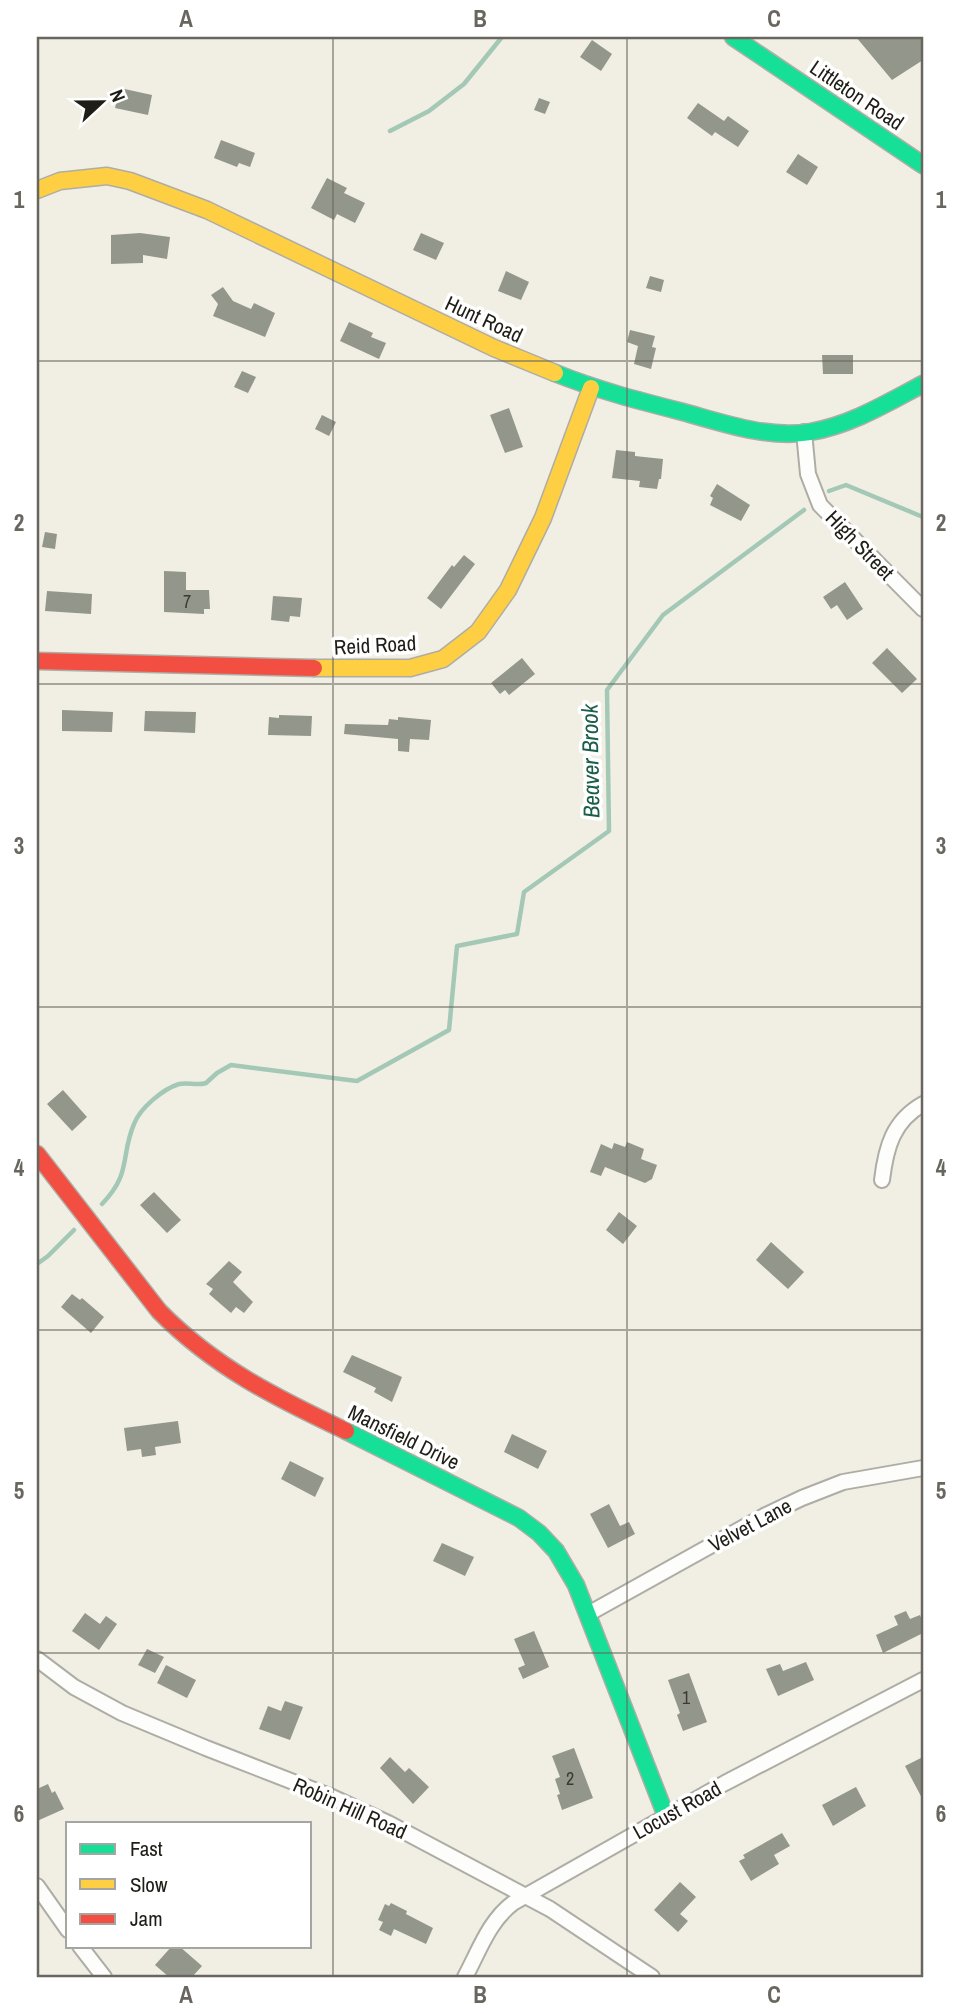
<svg xmlns="http://www.w3.org/2000/svg" width="960" height="2014" font-family="'Archivo Narrow',sans-serif">
	<style>
		.lines { fill: none; stroke-linecap: round; stroke-linejoin: round }
		.stream { stroke: #a4c8b6; stroke-width: 4.5 }
		.building { fill: #93968b }
		.street-casing { stroke: #aeada5; stroke-width: 18 }
		.fast-casing { stroke: #aeada5; stroke-width: 19 }
		.slow-casing { stroke: #aeada5; stroke-width: 19 }
		.jam-casing { stroke: #aeada5; stroke-width: 19 }
		.street { stroke: #fdfdfb; stroke-width: 14 }
		.fast { stroke: #16e098; stroke-width: 16 }
		.slow { stroke: #ffcf43; stroke-width: 16 }
		.jam { stroke: #f24e42; stroke-width: 16 }
		.grid { fill: none; stroke: #68665e; stroke-width: 2; stroke-opacity: 0.55 }
		.labels { text-anchor: middle; dominant-baseline: central; stroke-width: 7; stroke-linejoin: round; paint-order: stroke }
		.number-label { font-size: 18px; fill: #3b3b33 }
		.street-label { font-size: 21px; fill: #1e1d16; stroke: #fff }
		.water-label { font-size: 23px; font-style: italic; fill: #1c5e49; stroke: #fff }
		.neatline { fill: none; stroke: #68665e; stroke-width: 2.5 }
		.grid-label { font-size: 23px; text-anchor: middle; font-weight: bold; fill: #68665e }
	</style>
	<rect width="100%" height="100%" fill="#f1efe4"/>
	<g class="lines">
		<path class="stream" d="M390,131L429,111L464,84L502,37
			M829,491L846,485L923,517
			M102,1204C132,1173 120,1157 134,1124C140,1108 163,1089 179,1084C188,1082 197,1086 206,1083L217,1073L231,1065L357,1081L449,1030L457,946L517,934L524,892L609,831L607,690L663,615L804,510
			M37,1264L48,1256L74,1230"/>
	</g>
	<path class="building" d="M856,37H923V60L892,80Z
		M592,40L612,54L601,71L580,57Z
		M120,88L152,95L148,115L115,108Z
		M539,98L550,102L545,114L534,110Z
		M698,103L724,121L728,116L749,131L738,147L715,132L712,136L687,118Z
		M221,140L255,153L250,167L239,163L237,167L214,158Z
		M798,154L818,167L807,185L786,172Z
		M327,178L347,188L344,193L365,203L355,223L337,214L334,220L311,208Z
		M140,233L170,237L167,259L143,255V263L111,264V235Z
		M421,233L444,243L436,260L413,250Z
		M506,271L529,282L521,300L498,291Z
		M650,276L664,280L661,292L646,288Z
		M223,287L233,301L251,309L254,303L275,313L265,337L213,316L218,304L211,295Z
		M349,322L373,333L371,337L386,343L379,359L340,341Z
		M630,330L655,336L652,347L656,348L651,369L634,364L638,346L627,342Z
		M822,355H853V374H823Z
		M242,371L256,377L248,393L234,387Z
		M509,408L523,447L505,453L490,415Z
		M322,415L336,422L329,436L315,429Z
		M616,450L635,452V456L663,459L661,479H659L657,489L639,487L640,481L612,478Z
		M717,484L750,505L741,521L710,505L713,498L710,496Z
		M45,532L57,534L55,549L42,547Z
		M464,555L475,564L441,609L427,598L452,565L454,567Z
		M164,571L186,572V590H209L210,609H204V614L164,612Z
		M845,582L863,609L847,620L837,605L831,609L823,597Z
		M47,591L92,594L91,614L45,611Z
		M273,596L302,598L300,617L290,616L289,622L271,620Z
		M887,648L917,679L902,693L872,663Z
		M522,658L535,674L509,695L505,690L500,694L491,683Z
		M62,710L113,712L112,732L62,731Z
		M145,711L196,712L195,733L144,731Z
		M279,715L312,716L311,736L268,735L269,717L279,718Z
		M398,717L431,720L429,740L410,739L409,752L398,751V739L344,734L345,724L388,725L389,719L398,720Z
		M63,1090L87,1117L72,1131L47,1104Z
		M627,1142L644,1149L641,1159L657,1165L652,1179L645,1183L605,1167L601,1176L590,1172L601,1144L612,1149L614,1143L625,1147Z
		M154,1192L181,1220L167,1233L140,1205Z
		M619,1212L637,1226L623,1244L606,1230Z
		M771,1242L804,1272L788,1289L756,1260Z
		M229,1261L242,1272L233,1282L253,1302L244,1313L236,1307L231,1313L209,1294L213,1289L206,1284Z
		M72,1294L80,1300L82,1298L104,1317L91,1333L61,1307Z
		M352,1355L402,1377L392,1402L374,1392L376,1388L343,1372Z
		M178,1421L181,1443L155,1447L156,1455L142,1457L141,1449L127,1451L124,1428Z
		M512,1434L547,1451L538,1469L504,1452Z
		M290,1461L324,1478L315,1497L281,1479Z
		M609,1504L620,1526L629,1522L635,1534L608,1548L590,1514Z
		M442,1543L474,1557L465,1576L433,1561Z
		M906,1611L910,1619L920,1615L923,1623V1633L883,1653L876,1635L898,1625L894,1616Z
		M85,1613L100,1624L106,1616L117,1624L99,1650L72,1631Z
		M534,1631L549,1667L523,1679L518,1668L525,1665L514,1639Z
		M147,1649L164,1657L155,1673L138,1665Z
		M806,1662L814,1680L778,1696L766,1669L780,1664L783,1671Z
		M166,1665L196,1680L187,1698L157,1683Z
		M689,1673L707,1722L683,1731L677,1715L680,1713L668,1680Z
		M285,1701L303,1707L290,1740L259,1729L268,1706L281,1711Z
		M574,1748L593,1798L562,1810L557,1795L560,1794L555,1779L560,1777L552,1756Z
		M390,1757L405,1772L409,1768L429,1787L413,1804L380,1768Z
		M923,1757V1800L905,1766Z
		M48,1784L52,1793L55,1791L64,1809L37,1821V1789Z
		M856,1787L866,1806L833,1826L822,1805Z
		M782,1833L790,1846L774,1855L779,1864L751,1881L739,1861L745,1858L743,1855Z
		M680,1882L696,1897L680,1914L688,1921L678,1932L654,1910Z
		M391,1903L407,1911L406,1914L433,1928L426,1944L394,1929L391,1936L379,1930L383,1922L378,1920L385,1904L389,1906Z
		M172,1946H179L202,1966L192,1977H169L155,1965Z"/>
	<g class="lines">
		<defs>
			<path id="street" d="M804,432L808,474L820,505L923,609
				M882,1180C886,1147 893,1121 923,1104
				M588,1614L764,1516L802,1498L843,1482L923,1468
				M37,1659L74,1687L122,1713L206,1748L332,1797L388,1823L550,1909L652,1977
				M37,1886L68,1930
				M80,1946L104,1977
				M465,1977C479,1951 489,1921 513,1903L725,1783L923,1680"/>
			<path id="fast" d="M733,37L923,165
				M555,373C597,390 640,401 683,412C723,423 768,439 810,432C851,425 887,403 923,384
				M346,1431L519,1518L539,1533L556,1551L576,1585L666,1816"/>
			<path id="slow" d="M37,190L60,181L107,176L130,181L207,210L494,348L555,373
				M314,668H410L443,659L478,632L508,590L543,518L591,388"/>
			<path id="jam" d="M37,661L314,668
				M37,1154L159,1311C214,1367 276,1398 346,1431"/>
		</defs>
		<use href="#street" class="street-casing"/>
		<use href="#fast" class="fast-casing"/>
		<use href="#slow" class="slow-casing"/>
		<use href="#jam" class="jam-casing"/>
		<use href="#street" class="street"/>
		<use href="#fast" class="fast"/>
		<use href="#slow" class="slow"/>
		<use href="#jam" class="jam"/>
	</g>
	<path class="grid" d="M333,37V1977M627,37V1977M37,361H923M37,684H923M37,1007H923M37,1330H923M37,1653H923"/>
	<g class="labels">
		<g class="number-label">
			<text x="187" y="601">7</text>
			<text x="686" y="1697">1</text>
			<text x="570" y="1778">2</text>
		</g>
		<g class="street-label">
			<text transform="translate(857 95) rotate(34)">Littleton Road</text>
			<text transform="translate(484 319) rotate(25)">Hunt Road</text>
			<text transform="translate(860 545) rotate(46)">High Street</text>
			<text transform="translate(375 645) rotate(-3)">Reid Road</text>
			<text transform="translate(404 1437) rotate(26)">Mansfield Drive</text>
			<text transform="translate(750 1525) rotate(-28)">Velvet Lane</text>
			<text transform="translate(350 1808) rotate(24)">Robin Hill Road</text>
			<text transform="translate(677 1810) rotate(-29)">Locust Road</text>
		</g>
		<g class="water-label">
			<text transform="translate(590 761) rotate(-91)">Beaver Brook</text>
		</g>
	</g>
	<rect width="960" height="2014" fill="none" stroke="#ffffff" stroke-width="77"/>
	<rect x="66" y="1822" width="245" height="126" fill="#ffffff" stroke="#a5a5a2" stroke-width="2"/>
	<rect x="80" y="1844" width="35" height="10" fill="#16e098" stroke="#a5a5a2" stroke-width="2"/>
	<text x="130" y="1856" font-size="21" fill="#1e1d16">Fast</text>
	<rect x="80" y="1879" width="35" height="10" fill="#ffcf43" stroke="#a5a5a2" stroke-width="2"/>
	<text x="130" y="1892" font-size="21" fill="#1e1d16">Slow</text>
	<rect x="80" y="1914" width="35" height="10" fill="#f24e42" stroke="#a5a5a2" stroke-width="2"/>
	<text x="130" y="1926" font-size="21" fill="#1e1d16">Jam</text>
	<g transform="translate(102 102) rotate(68)" stroke="#ffffff" stroke-width="5" paint-order="stroke">
	<path d="M0-5L12 26L0 18L-12 26Z" fill="#1e1d16"/>
	<text y="-10" font-size="19" font-weight="bold" text-anchor="middle" fill="#1e1d16">N</text>
	</g>
	<rect x="38" y="38" width="884" height="1938" class="neatline"/>
	<g class="grid-label">
		<text x="186" y="27">A</text>
		<text x="480" y="27">B</text>
		<text x="774" y="27">C</text>
		<text x="19" y="208">1</text>
		<text x="941" y="208">1</text>
		<text x="19" y="531">2</text>
		<text x="941" y="531">2</text>
		<text x="19" y="854">3</text>
		<text x="941" y="854">3</text>
		<text x="19" y="1176">4</text>
		<text x="941" y="1176">4</text>
		<text x="19" y="1499">5</text>
		<text x="941" y="1499">5</text>
		<text x="19" y="1822">6</text>
		<text x="941" y="1822">6</text>
		<text x="186" y="2003">A</text>
		<text x="480" y="2003">B</text>
		<text x="774" y="2003">C</text>
	</g>
</svg>
